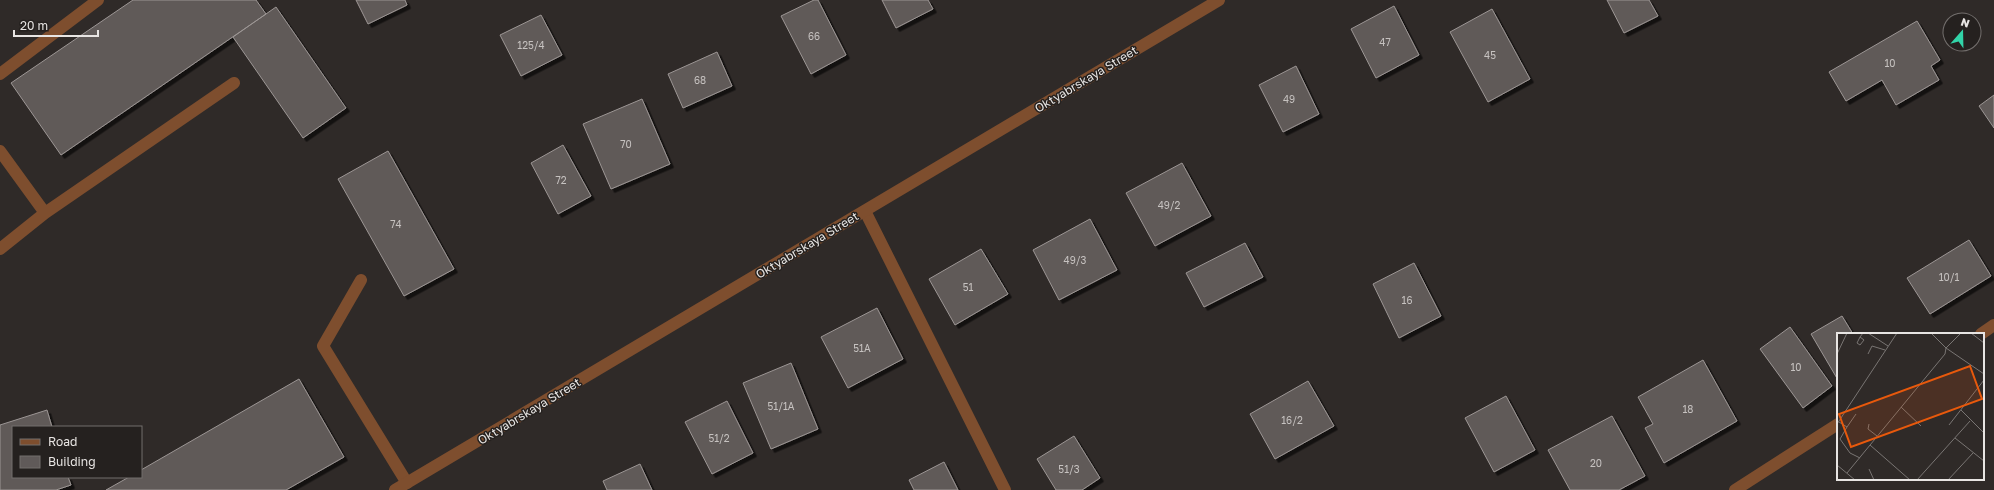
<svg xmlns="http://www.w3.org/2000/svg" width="1994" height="490" font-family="'Golos Text',sans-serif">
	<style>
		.building { fill: #605a59; stroke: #9c9694; filter: url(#shadow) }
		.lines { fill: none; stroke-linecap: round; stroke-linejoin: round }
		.lane { stroke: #7e4e2e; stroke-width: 12 }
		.street { stroke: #7e4e2e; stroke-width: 12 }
		.labels { text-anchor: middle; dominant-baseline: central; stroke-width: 3; stroke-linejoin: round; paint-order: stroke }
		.number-label { font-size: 10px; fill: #c6c2c0 }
		.street-label { font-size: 12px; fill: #e8e5e3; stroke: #25211f }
		.inset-road { fill: none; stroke: #797573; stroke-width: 1 }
		.view { fill: #e8590c; fill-opacity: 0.15; stroke: #e8590c; stroke-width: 2 }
		.inset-edge { fill: none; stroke: #e8e5e3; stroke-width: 2 }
	</style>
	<defs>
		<filter id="shadow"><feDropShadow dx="3.5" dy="3.5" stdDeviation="0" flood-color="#0009"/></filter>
	</defs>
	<rect width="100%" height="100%" fill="#2f2a28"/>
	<path class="building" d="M133,0H256L266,14L61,155L11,83Z
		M356,0H405L407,5L368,24Z
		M814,0H818L846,55L811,74L781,16Z
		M882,0H928L933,9L896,28Z
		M1607,0H1649L1658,16L1624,33Z
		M1394,6L1419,55L1376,78L1351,29Z
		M276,7L346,108L303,138L233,37Z
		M1492,9L1530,79L1488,102L1450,32Z
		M541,15L562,55L521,76L500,35Z
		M1917,21L1940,60L1931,66L1939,80L1896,105L1882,80L1846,101L1829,72Z
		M717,52L732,86L683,108L668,74Z
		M1296,66L1319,114L1283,132L1259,85Z
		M1994,95V128L1979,106Z
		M642,99L670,164L611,189L583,124Z
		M563,145L591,196L558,214L531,163Z
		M388,151L454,269L404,296L338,179Z
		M1182,163L1211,216L1155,246L1126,193Z
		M1090,219L1117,270L1059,300L1033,250Z
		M1969,240L1991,276L1930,314L1907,278Z
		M1245,243L1263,277L1204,307L1186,273Z
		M981,249L1008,294L955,325L929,279Z
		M1414,263L1441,316L1399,338L1373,284Z
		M877,308L903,359L848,388L821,337Z
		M1842,316L1853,334H1838V380L1811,334Z
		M1790,327L1832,386L1803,408L1760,349Z
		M1703,360L1737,421L1664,463L1645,428L1653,424L1638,397Z
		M791,363L818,429L771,449L743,383Z
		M299,379L344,457L286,490H106L129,477H141V470Z
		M1308,381L1334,426L1275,459L1250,414Z
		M1506,396L1535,450L1494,472L1465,418Z
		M727,401L753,453L712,474L685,422Z
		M47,410L52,427H13V477H68L71,485L56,490H0V425Z
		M1612,416L1645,476L1619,490H1570L1548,450Z
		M1074,436L1100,478L1082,490H1056L1037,459Z
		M944,462L958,490H914L909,480Z
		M640,464L652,490H607L603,481Z"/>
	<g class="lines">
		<path class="lane" d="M0,151L45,213L234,83
			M865,211L1005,490
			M0,249L45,213
			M361,280L323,346L407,483"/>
		<path class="street" d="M0,74L98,0
			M1981,334L1994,325
			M395,490L1219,0
			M1735,490L1838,424"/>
	</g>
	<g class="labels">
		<g class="number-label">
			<text x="814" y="36">66</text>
			<text x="1385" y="42">47</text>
			<text x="531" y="45">125/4</text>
			<text x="1490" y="55">45</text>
			<text x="1890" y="63">10</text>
			<text x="700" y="80">68</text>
			<text x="1289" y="99">49</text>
			<text x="626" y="144">70</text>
			<text x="561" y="180">72</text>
			<text x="1169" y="205">49/2</text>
			<text x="396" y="224">74</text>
			<text x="1075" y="260">49/3</text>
			<text x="1949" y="277">10/1</text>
			<text x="968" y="287">51</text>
			<text x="1407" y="300">16</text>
			<text x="862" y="348">51А</text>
			<text x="1796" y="367">10</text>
			<text x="781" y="406">51/1А</text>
			<text x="1688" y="409">18</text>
			<text x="1292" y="420">16/2</text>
			<text x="719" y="438">51/2</text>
			<text x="1596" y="463">20</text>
			<text x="1069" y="469">51/3</text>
		</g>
		<g class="street-label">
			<text transform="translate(1086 79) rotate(-31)">Oktyabrskaya Street</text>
			<text transform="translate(807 245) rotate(-31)">Oktyabrskaya Street</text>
			<text transform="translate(529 411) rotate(-31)">Oktyabrskaya Street</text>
		</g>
	</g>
	<g transform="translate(1837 333)">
		<rect width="147" height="147" fill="#2f2a28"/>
		<path class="inset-road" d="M31,0L51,13M94,0L109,15L147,41M134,0L147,10M23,4L27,7L23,12L20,10L23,4L26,0M0,21L10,0M31,21L35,13L48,17M64,74L84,93M124,77L147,100M2,89L10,94L19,81M0,91L60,0M32,91L31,96L40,103M112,92L147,47M10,94L3,106L13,120L23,125M118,105L147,128M33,112L73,147M0,132L18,147M32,136L37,147M10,140L108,21L109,15L124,0M80,147L133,88M111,147L136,120"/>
		<path class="view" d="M133,33L145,66L14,114L2,81Z"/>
		<rect width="147" height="147" class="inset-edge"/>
	</g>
	<rect x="12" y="426" width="130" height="52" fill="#25211f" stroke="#736f6d"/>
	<rect x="20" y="439" width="20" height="6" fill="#7e4e2e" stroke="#736f6d"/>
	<text x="48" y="446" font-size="12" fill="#e8e5e3">Road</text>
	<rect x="20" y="456" width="20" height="12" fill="#605a59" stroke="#736f6d"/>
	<text x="48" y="466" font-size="12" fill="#e8e5e3">Building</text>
	<g transform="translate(1962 32) rotate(20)"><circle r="19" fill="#25211f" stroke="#736f6d"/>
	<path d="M0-3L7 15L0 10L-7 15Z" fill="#32d4a8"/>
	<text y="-6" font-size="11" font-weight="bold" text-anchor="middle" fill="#e8e5e3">N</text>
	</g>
	<path d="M14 30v6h84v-6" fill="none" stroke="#e8e5e3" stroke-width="2"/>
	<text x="20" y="30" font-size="12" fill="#e8e5e3" stroke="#25211f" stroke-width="3" paint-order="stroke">20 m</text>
</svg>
